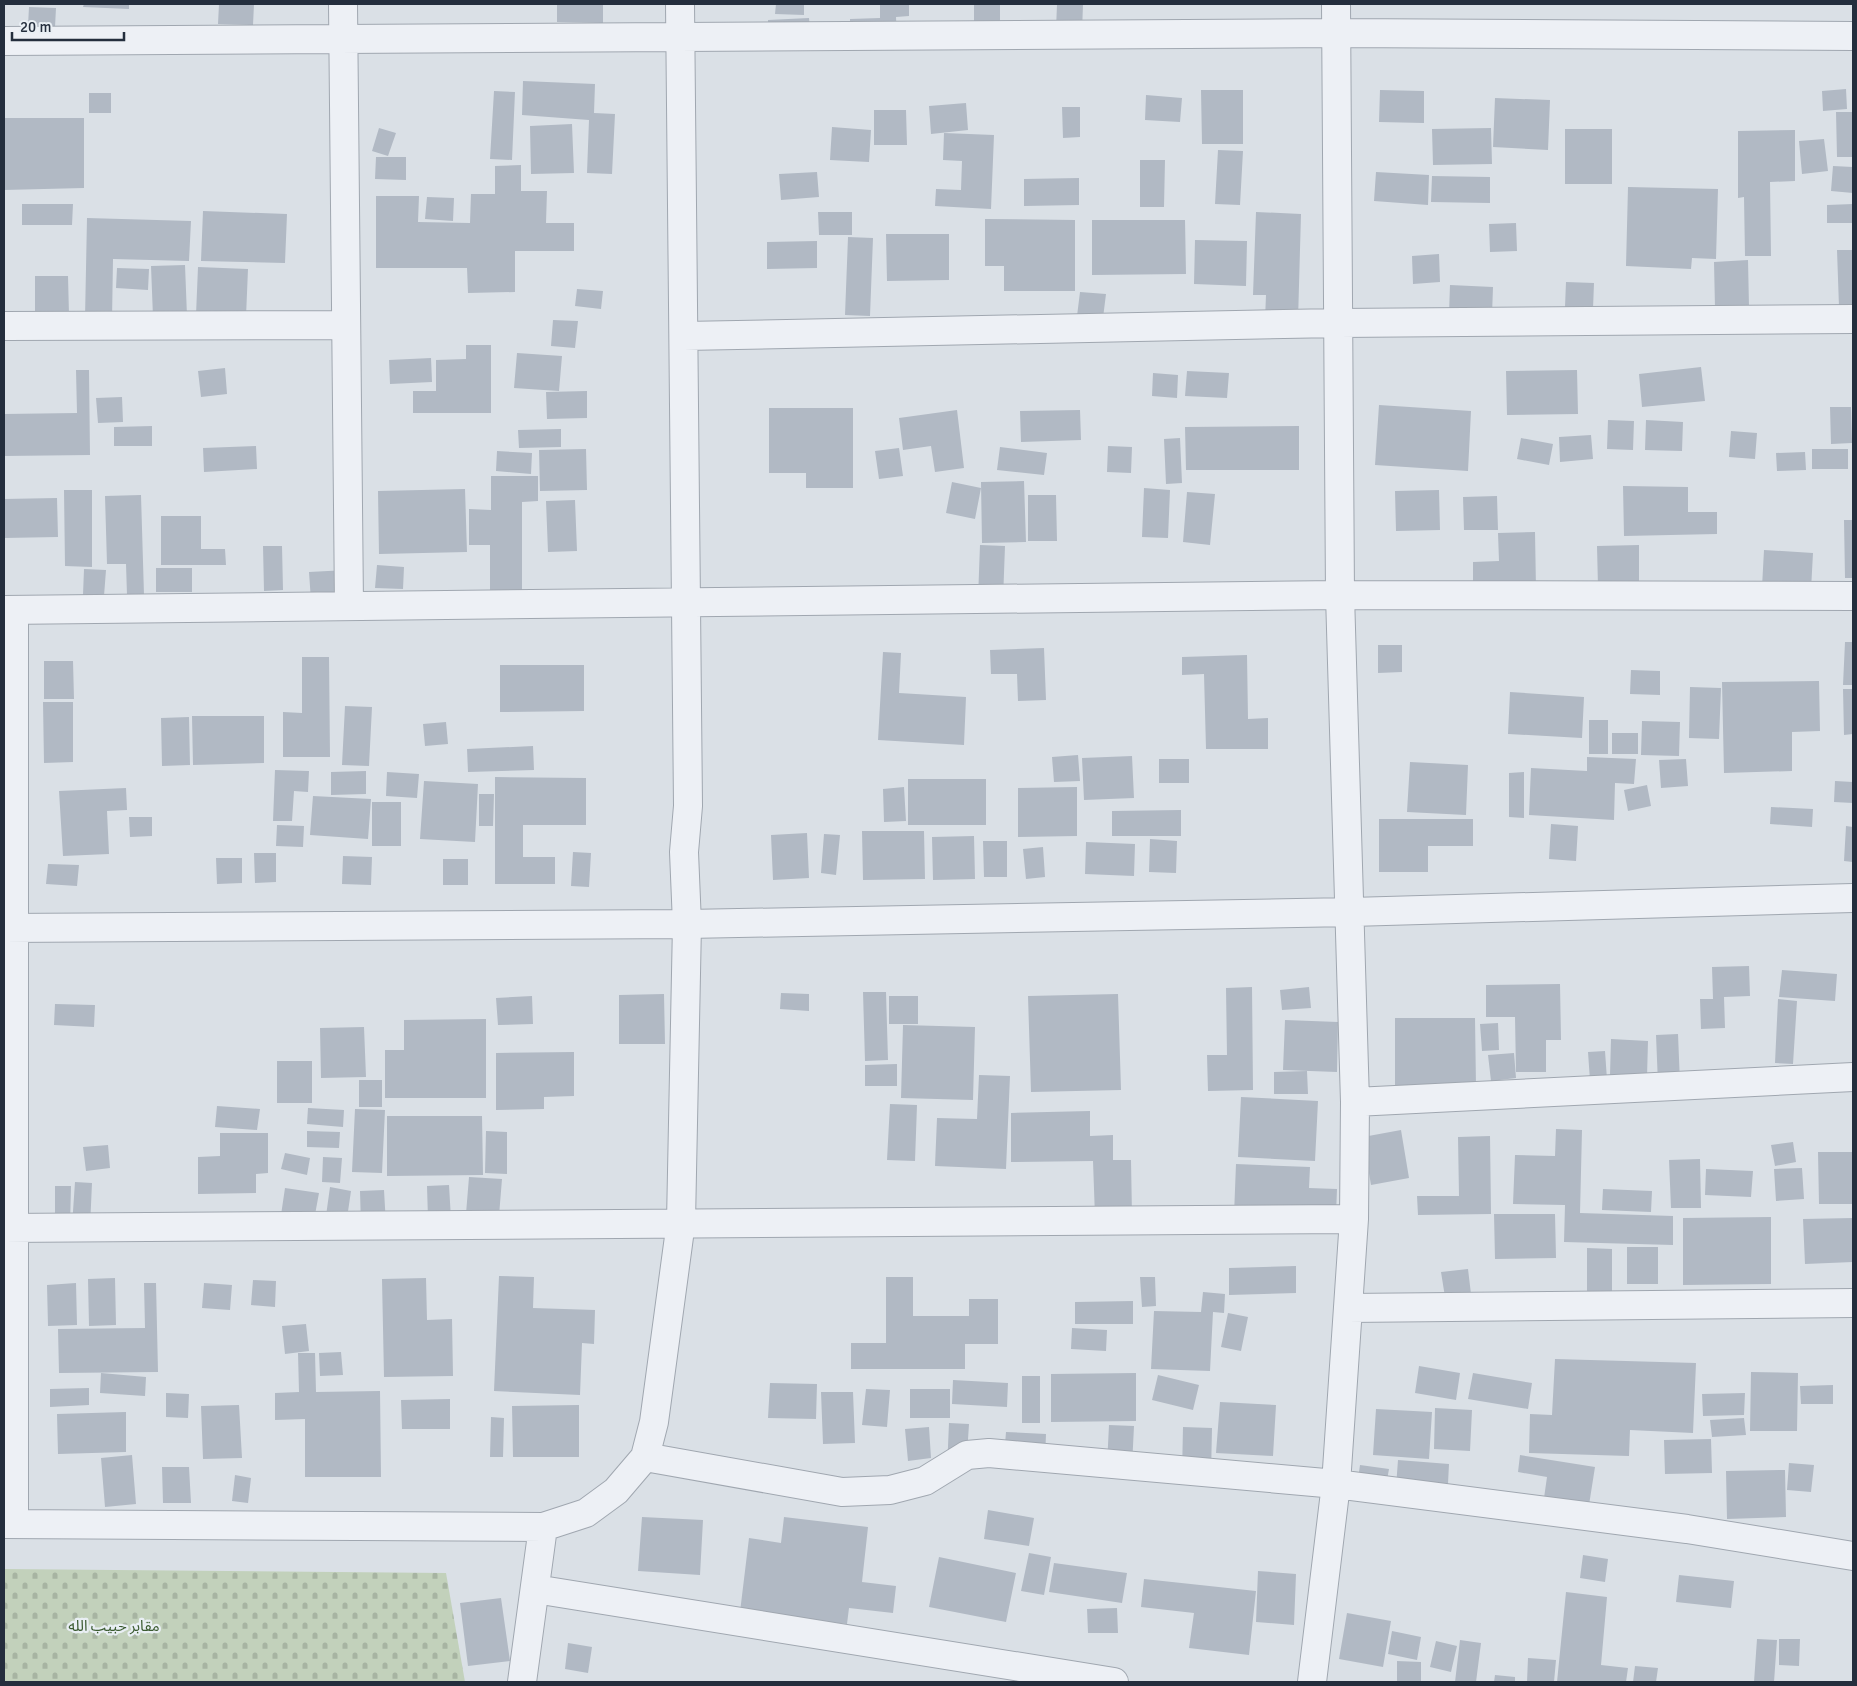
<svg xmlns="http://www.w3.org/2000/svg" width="1857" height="1686" font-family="Signika,'Noto Sans Arabic',sans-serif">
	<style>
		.cemetery { fill: url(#cemetery-stones) }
		.building { fill: #b1b9c4 }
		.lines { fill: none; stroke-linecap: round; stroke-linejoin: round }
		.minor-casing { stroke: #a0a7b0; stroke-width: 30 }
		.minor { stroke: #edf0f5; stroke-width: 28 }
		.labels { text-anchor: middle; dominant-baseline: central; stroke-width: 4.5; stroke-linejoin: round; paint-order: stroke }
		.park-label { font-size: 15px; fill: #3a5a30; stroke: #e9eff4 }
	</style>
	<defs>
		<pattern id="cemetery-stones" width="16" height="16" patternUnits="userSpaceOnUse" patternTransform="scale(1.25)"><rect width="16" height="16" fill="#c2d1bb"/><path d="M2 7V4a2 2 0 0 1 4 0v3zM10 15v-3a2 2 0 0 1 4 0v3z" fill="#a7b4a2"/></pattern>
	</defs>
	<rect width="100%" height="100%" fill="#dae0e6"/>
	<path class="cemetery" d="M4,1569L446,1573L465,1682H4Z"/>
	<path class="building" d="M84,4H129V9L83,7Z
		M219,4H254L253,25L218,24Z
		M557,4H603V23L557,22Z
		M776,4H804V15L775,14Z
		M880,4H909V16L896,17L897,40L850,42V19L880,18Z
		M974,4H1000V34H974Z
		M1057,4H1083L1082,32L1056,30Z
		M29,7L56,8L55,27L28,26Z
		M809,18L811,40L768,42V20Z
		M523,81L595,84L594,113L615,114L612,174L587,173L589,120L522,115Z
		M1846,89L1847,109L1823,111L1822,91Z
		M1201,90H1243V144H1202Z
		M1380,90L1424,91V123L1379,122Z
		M494,91L515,92L512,160L490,159Z
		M89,93H111V113H89Z
		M1146,95L1182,98L1180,122L1145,120Z
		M1495,98L1550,100L1548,150L1493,147Z
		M966,103L968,130L931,134L929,106Z
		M1062,107H1080V137L1063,138Z
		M874,110H906L907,145H874Z
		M1836,112H1853V157H1837Z
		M4,118H84V188L4,190Z
		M572,124L574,173L531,174L530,126Z
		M832,127L871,130L869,162L830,160Z
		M379,128L396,133L388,156L372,151Z
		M1491,128L1492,164L1433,165L1432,129Z
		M1565,129H1612V184H1565Z
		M1795,130V181L1770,182L1771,256H1745L1744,197L1738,198V131Z
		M944,133L994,135L991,209L935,206L936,189L961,190L962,161L943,160Z
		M1824,139L1828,171L1802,174L1799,141Z
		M1218,150L1243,151L1240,205L1215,204Z
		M376,157H406V180L375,179Z
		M1140,160H1165L1164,207H1140Z
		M521,165V191H547L546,223H574V251H515V292L468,293L467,268H376V196H419L418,222L470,223L471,194H495V166Z
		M1833,166L1853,167V193L1831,191Z
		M817,172L819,197L781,200L779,174Z
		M1376,172L1429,175L1428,205L1374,201Z
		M1432,176L1490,177V203L1431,202Z
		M1079,178V205L1024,206V179Z
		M1628,187L1718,189L1716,259L1692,258L1691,269L1626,266Z
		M427,197L454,198L453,221L425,219Z
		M22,204H73L72,225H22Z
		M1853,204V223H1827V205Z
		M203,211L287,214L285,263L201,261Z
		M818,212H852V235H819Z
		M1256,212L1301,214L1298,321L1265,320L1266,295H1253Z
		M87,218L191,221L189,261L113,259L112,320L85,319Z
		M985,219L1075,220V291H1004V266H985Z
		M1092,220H1185L1186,274L1092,275Z
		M1516,223L1517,251L1490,252L1489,224Z
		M886,234H949V280L887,281Z
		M848,237L873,238L870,316L845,315Z
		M1195,240L1247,241L1246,286L1194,284Z
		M817,241V268L767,269V242Z
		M1837,250H1853V307H1839Z
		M1439,254L1440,282L1413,284L1412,256Z
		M1748,260L1749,307L1715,308L1714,262Z
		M185,265L187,316L153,317L151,266Z
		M198,267L248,269L246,317L196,315Z
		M117,268L149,269L148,290L116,288Z
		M35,276H68L69,315H35Z
		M1566,282L1594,283L1593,309L1565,307Z
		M1450,285L1493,287L1492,315L1449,314Z
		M577,289L603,291L601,309L575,306Z
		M1080,292L1106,294L1103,318L1077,316Z
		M553,320L578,321L575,348L551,346Z
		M466,345H491V413H413V391H436V360L466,359Z
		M517,353L562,356L559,391L514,388Z
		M431,358L432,382L390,384L389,360Z
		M1701,367L1705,401L1642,407L1639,374Z
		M225,368L227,394L201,397L198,371Z
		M76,370H89L90,455L4,456V414L77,413Z
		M1577,370L1578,414L1507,415L1506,371Z
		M1187,371L1229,373L1227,398L1185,396Z
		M1153,373L1178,375L1177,398L1152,396Z
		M587,391V418L547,419L546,392Z
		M122,397L123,422L98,423L96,398Z
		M1379,405L1471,411L1468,471L1375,465Z
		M1830,407H1851L1852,443L1831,444Z
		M769,408H853V488H806V473H769Z
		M957,410L964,468L935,472L931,446L903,450L899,418Z
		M1080,410L1081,440L1021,442L1020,411Z
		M1608,420L1634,421L1633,450L1607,449Z
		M1646,420L1683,422L1682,451L1645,450Z
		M152,426V446H114V427Z
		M1299,426V470H1186L1185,427Z
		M561,429V447L519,448L518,430Z
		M1731,431L1757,433L1755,459L1729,457Z
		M1591,435L1593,459L1560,462L1559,437Z
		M1180,438L1182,483L1166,484L1164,439Z
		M1521,438L1553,444L1549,465L1517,459Z
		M256,446L257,469L204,472L203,448Z
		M1108,446L1132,447L1131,473L1107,472Z
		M1000,447L1047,453L1044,475L997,470Z
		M899,448L903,476L879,479L875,451Z
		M586,449L587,490L540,491L539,450Z
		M1812,449H1848V469H1812Z
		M497,451L532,453L531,474L496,471Z
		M1805,452L1806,470L1777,471L1776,453Z
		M491,476H538V501L522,502V590H490V545H469V509L491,510Z
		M1024,481L1026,542L982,543L981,482Z
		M952,482L981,488L975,519L946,513Z
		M1623,486L1688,487V512H1717V534L1624,536Z
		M1144,488L1170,490L1168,538L1142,537Z
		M465,489L467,552L379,554L378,491Z
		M64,490H92V567L65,566Z
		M1439,490L1440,530L1396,531L1395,491Z
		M1187,492L1215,494L1210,545L1183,542Z
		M141,495L144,595H127L126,564H107L105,496Z
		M1028,495H1056L1057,541H1028Z
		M1497,496L1498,530H1464L1463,497Z
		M57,498L58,537L4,538V499Z
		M575,500L577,551L548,552L546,501Z
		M161,516H201V549H225L226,565H161Z
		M1844,520H1853V578H1845Z
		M1535,532L1536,589H1473V562L1499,561L1498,533Z
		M980,545L1005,546L1003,600L978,599Z
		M1639,545V587H1598L1597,546Z
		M263,546H282L283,590L264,591Z
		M1764,550L1813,553L1811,590L1762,587Z
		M377,565L404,567L403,589L375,588Z
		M156,568H192V592H156Z
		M84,569L106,570L104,596L83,595Z
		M347,570L349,599L311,601L309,572Z
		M1845,642H1853V685H1843Z
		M1378,645H1402V672L1378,673Z
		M1044,648L1046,700L1018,701L1017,674H991L990,650Z
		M883,652L901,653L899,693L966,697L964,745L878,740Z
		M1247,655L1248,719L1268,718V749H1206L1204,674L1182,675V657Z
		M302,657H329L330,757H283V712L302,713Z
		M44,661H73L74,699H44Z
		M500,665H584V711L500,712Z
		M1631,670L1660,671V695L1630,694Z
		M1819,681L1820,731L1792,732V771L1724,773L1722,682Z
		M1690,687L1721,688L1719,739L1689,738Z
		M1843,689H1853V734L1844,735Z
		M1510,692L1584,697L1582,738L1508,734Z
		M43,702H73V762L44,763Z
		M345,706L372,707L369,766L342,765Z
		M192,716H264V763L193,765Z
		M189,717L190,765L162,766L161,718Z
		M1589,720H1608V754H1589Z
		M1642,721L1680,722L1679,756L1641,755Z
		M446,722L448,744L425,746L423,724Z
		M1612,733H1638V754H1612Z
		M533,746L534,770L468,772L467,749Z
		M1078,755L1080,781L1054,782L1052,757Z
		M1132,756L1134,798L1084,800L1082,758Z
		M1587,757L1636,759L1634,784L1615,783L1614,820L1529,815L1531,768L1587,771Z
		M1159,759H1189V783H1159Z
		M1686,759L1688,786L1661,788L1659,760Z
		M1410,762L1468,765L1466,815L1407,812Z
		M275,770L309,771L308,792L294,791L292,821H273Z
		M366,771V794L331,795V772Z
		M387,772L419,774L417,798L386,796Z
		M1524,772V818L1509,817V773Z
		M495,777L586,778V825H523V857H555V884H495Z
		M908,779H986V825H908Z
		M424,781L478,784L475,842L420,839Z
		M1835,781L1853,782V803L1834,802Z
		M1647,785L1651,806L1628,811L1624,790Z
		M904,787L906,821L884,822L883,789Z
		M1077,787V836L1018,837V788Z
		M126,788L127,810L107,811L109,854L63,856L59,791Z
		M479,794H494L493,826H479Z
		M313,796L371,799L368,839L310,835Z
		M372,802H401V846H372Z
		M1771,807L1813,809L1812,827L1770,824Z
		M1181,810V836H1112V811Z
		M129,817H152V836L130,837Z
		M1379,819H1473V846H1428V872H1379Z
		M1551,824L1578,826L1576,861L1549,859Z
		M277,825L304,826L303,847L276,846Z
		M1846,826L1853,827V862L1844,861Z
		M862,831H924L925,879L863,880Z
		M807,833L809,878L773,880L771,835Z
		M824,834L840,835L836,875L821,873Z
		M974,836L975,879L933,880L932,837Z
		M1150,839L1177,841L1176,873L1149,872Z
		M983,841H1007V877H984Z
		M1086,842L1135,844L1134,876L1085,874Z
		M1043,847L1045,877L1026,879L1023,849Z
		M573,852L591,853L589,887L571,886Z
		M254,853H276V882L255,883Z
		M343,856L372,857L371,885L342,884Z
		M216,858H242V883L217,884Z
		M443,859H468V885H443Z
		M48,864L79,865L77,886L46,884Z
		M1749,966L1750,996L1724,997L1725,1028L1701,1029L1700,999H1713L1712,967Z
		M1782,970L1837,974L1835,1001L1779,997Z
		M1560,984L1561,1040H1546V1072H1516L1515,1017H1486V985Z
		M1252,987L1253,1090L1208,1091L1207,1055H1227L1226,988Z
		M1309,987L1311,1008L1282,1010L1280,990Z
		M863,992H886L888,1060L865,1061Z
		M781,993L809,994V1011L780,1009Z
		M664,994L665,1044H619V995Z
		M1118,994L1121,1090L1031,1092L1028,996Z
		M532,996L533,1024L498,1025L496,998Z
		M889,996H918V1024H889Z
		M1778,999L1797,1001L1793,1064L1775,1063Z
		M55,1004L95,1005L94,1027L54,1025Z
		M1395,1018H1475L1476,1087H1395Z
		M486,1019V1098H385V1050H404V1020Z
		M1285,1020L1338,1022L1337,1072L1283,1070Z
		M1498,1023L1499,1050L1482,1051L1480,1024Z
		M903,1025L975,1027L973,1100L901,1098Z
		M364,1027L366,1077L321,1078L320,1028Z
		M1678,1034L1680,1083L1658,1084L1656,1035Z
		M1611,1039L1648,1041L1647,1077L1610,1075Z
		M1605,1051L1608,1094L1591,1095L1588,1052Z
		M574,1052V1096L544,1097V1109L496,1110V1053Z
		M1514,1053L1516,1078L1491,1081L1488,1055Z
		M277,1061H312V1103H277Z
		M897,1064V1086H865V1065Z
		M1307,1071L1308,1094H1274V1072Z
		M979,1075L1010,1076L1006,1169L935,1166L937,1118L977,1119Z
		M359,1080H382V1107H359Z
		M1241,1097L1318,1101L1315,1161L1238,1157Z
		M890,1104L917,1105L915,1161L887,1160Z
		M217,1106L260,1109L257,1130L215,1127Z
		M308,1108L344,1110L343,1127L307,1124Z
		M355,1109L385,1110L382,1173L352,1172Z
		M1090,1111V1136L1113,1135V1160H1131L1132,1216L1095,1217L1093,1161L1011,1162V1113Z
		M387,1116H482L483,1175L387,1176Z
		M1556,1129L1582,1130L1580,1213L1673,1216V1245L1564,1242L1565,1205L1513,1204L1515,1155L1555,1156Z
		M1401,1130L1409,1178L1371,1185L1363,1137Z
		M307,1131L340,1132L339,1148L307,1147Z
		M486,1131L507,1132V1174L485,1173Z
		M220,1133H268V1173L256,1174V1193L198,1194V1157L220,1156Z
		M1490,1136L1491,1214L1418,1215L1417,1196H1459L1458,1137Z
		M1793,1142L1796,1162L1775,1166L1771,1145Z
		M108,1145L110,1168L86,1171L83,1147Z
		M1818,1152H1853V1204H1819Z
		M285,1153L310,1158L307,1175L281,1169Z
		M323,1157L342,1158L340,1183L322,1182Z
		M1700,1159L1701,1208H1671L1669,1160Z
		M1236,1164L1310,1167L1309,1188L1337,1189L1336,1215H1234Z
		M1802,1168L1804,1199L1776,1201L1774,1169Z
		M1706,1169L1753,1171L1751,1197L1705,1195Z
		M469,1177L502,1179L498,1228L465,1226Z
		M75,1182L92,1183L90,1227L72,1226Z
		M449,1185L451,1219H428L427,1186Z
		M55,1186H71L70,1226L55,1225Z
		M330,1187L351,1191L346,1225L325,1223Z
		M285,1188L319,1193L314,1220L281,1215Z
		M1603,1189L1652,1191L1651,1212L1602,1210Z
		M384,1190L386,1225L361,1226L360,1191Z
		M1494,1214H1555L1556,1258L1495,1259Z
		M1771,1217V1284L1683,1285V1218Z
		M1853,1218V1262L1805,1264L1803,1219Z
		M1627,1247H1658V1284H1627Z
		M1587,1248L1612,1249V1306L1587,1305Z
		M1296,1266V1293L1229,1295V1268Z
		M1468,1269L1471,1294L1445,1297L1441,1272Z
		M499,1276L534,1277L533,1308L595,1310L594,1344L582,1343L580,1395L494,1391Z
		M886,1277H913V1316H969V1299H998V1344H965V1369H851V1343H886Z
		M1140,1277H1155L1156,1306L1142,1307Z
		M115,1278L116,1325L89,1326L88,1279Z
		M426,1278L427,1320L452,1319L453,1376L384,1377L382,1279Z
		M253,1280L276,1281L275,1307L251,1305Z
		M76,1283L77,1325L48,1326L47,1285Z
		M144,1283H156L158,1372L59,1373L58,1329L145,1328Z
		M204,1283L232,1285L230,1310L202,1308Z
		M1203,1292L1225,1294L1224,1313L1213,1312L1210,1371L1151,1369L1154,1311L1201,1312Z
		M1133,1301V1324H1075V1302Z
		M1228,1313L1248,1317L1241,1351L1221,1347Z
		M306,1324L309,1351L285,1354L282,1326Z
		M1072,1328L1107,1330L1106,1351L1071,1349Z
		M341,1352L343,1375L320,1376L319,1353Z
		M298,1353H315L316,1392L380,1391L381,1477H305V1419L275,1420V1393L299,1392Z
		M1555,1359L1696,1363L1693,1433L1630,1430L1629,1456L1529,1453L1530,1414L1552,1415Z
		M1419,1366L1460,1373L1456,1400L1415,1393Z
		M1751,1372L1798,1373L1797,1431H1750Z
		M101,1373L146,1377L145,1396L100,1393Z
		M1136,1373V1421L1051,1422V1374Z
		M1473,1373L1532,1383L1528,1409L1468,1399Z
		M1158,1375L1199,1385L1193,1410L1152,1400Z
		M1022,1376H1040V1423H1022Z
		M953,1380L1008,1383L1007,1407L952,1404Z
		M770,1383L817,1384L816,1419L768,1418Z
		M1833,1385V1404H1801L1800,1386Z
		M89,1388V1405L50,1407V1389Z
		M866,1389L890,1390L887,1427L862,1425Z
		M910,1389H950V1418H910Z
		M821,1392H853L855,1443L823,1444Z
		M166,1393L189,1394L188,1418L166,1417Z
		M1745,1393L1744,1415L1703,1416L1702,1394Z
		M450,1399V1429H402L401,1400Z
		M1220,1402L1276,1405L1273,1456L1216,1453Z
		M239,1405L242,1458L203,1459L201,1406Z
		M579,1405V1457H513L512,1406Z
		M1435,1408L1472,1410L1470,1451L1434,1449Z
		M1376,1409L1432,1412L1429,1459L1373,1455Z
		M126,1412V1452L58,1454L57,1414Z
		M491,1417L504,1418L503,1457H490Z
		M1744,1418L1746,1435L1712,1437L1710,1420Z
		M949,1423L969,1424L966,1470L947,1469Z
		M1109,1425L1134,1426L1132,1466L1107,1465Z
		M929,1427L931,1458L908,1461L905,1429Z
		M1183,1427L1212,1428L1211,1475L1182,1474Z
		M1006,1432L1046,1434L1045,1459L1004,1457Z
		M1711,1439L1712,1473L1665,1474L1664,1440Z
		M132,1455L136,1504L105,1507L101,1458Z
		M1520,1455L1595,1467L1589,1505L1544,1498L1547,1477L1518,1472Z
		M1398,1460L1449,1464L1447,1503L1395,1500Z
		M1789,1463L1814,1465L1811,1492L1787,1490Z
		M1360,1465L1389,1469L1384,1497L1356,1493Z
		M162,1467H189L191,1503H163Z
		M1785,1470L1786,1517L1727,1519L1726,1471Z
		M235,1475L251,1478L248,1503L232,1501Z
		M988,1510L1034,1518L1029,1546L984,1539Z
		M642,1517L703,1520L700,1575L638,1571Z
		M784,1517L868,1527L862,1582L896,1586L893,1613L849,1608L847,1624L740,1612L749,1538L781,1543Z
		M1029,1553L1051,1557L1044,1595L1021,1591Z
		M1583,1555L1608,1559L1605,1582L1580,1578Z
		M939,1557L1016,1573L1006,1622L929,1607Z
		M1054,1563L1127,1573L1122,1603L1049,1592Z
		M1258,1571L1296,1574L1294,1625L1256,1622Z
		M1679,1575L1734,1581L1731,1608L1676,1602Z
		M1144,1579L1256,1591L1249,1655L1189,1648L1194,1613L1141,1607Z
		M1566,1592L1607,1597L1601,1665L1628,1668L1626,1682H1557Z
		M501,1598L510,1661L468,1666L460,1603Z
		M1117,1608L1118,1633H1088L1087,1609Z
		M1347,1613L1391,1621L1383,1667L1339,1659Z
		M1392,1631L1421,1637L1417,1660L1388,1654Z
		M1757,1639L1777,1640L1774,1682H1754Z
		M1779,1639H1800L1799,1666L1779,1665Z
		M1460,1640L1481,1643L1476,1682H1455Z
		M1436,1641L1457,1646L1451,1672L1430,1667Z
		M568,1643L592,1647L588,1673L565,1669Z
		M1528,1658L1556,1660L1554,1682H1527Z
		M1397,1661L1421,1662V1682H1397Z
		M1635,1666L1658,1668L1656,1682H1633Z
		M1495,1675L1515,1677V1682H1494Z"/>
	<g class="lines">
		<defs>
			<path id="minor" d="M343,4L349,606
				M4,41L1336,33L1853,36
				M4,326L346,325
				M684,336L1339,323L1853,319
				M4,610L1340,595L1853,596
				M4,928L687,924L1351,912L1853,898
				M1355,1102L1853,1077
				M4,1228L1354,1219
				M1348,1308L1853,1303
				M645,1457L842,1492L890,1490L925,1481L967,1455L989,1453L1336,1484L1687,1529L1853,1556
				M4,1524L543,1527L586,1513L616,1491L645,1457L654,1422L681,1222L687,924L684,852L688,806L680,4
				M14,1524V610
				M535,1589L1114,1682
				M522,1682L543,1527
				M1312,1682L1336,1484L1354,1219L1355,1102L1340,595L1336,4"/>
		</defs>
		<use href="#minor" class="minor-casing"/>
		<use href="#minor" class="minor"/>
	</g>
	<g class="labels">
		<g class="park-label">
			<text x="114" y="1626">مقابر حبيب الله</text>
		</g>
	</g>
	<rect width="1857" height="1686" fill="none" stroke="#242e3d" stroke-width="10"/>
	<path d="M12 32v8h112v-8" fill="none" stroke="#242e3d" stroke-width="2.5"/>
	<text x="20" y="32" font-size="15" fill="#242e3d" stroke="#e9eff4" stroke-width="4" paint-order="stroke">20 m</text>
</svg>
